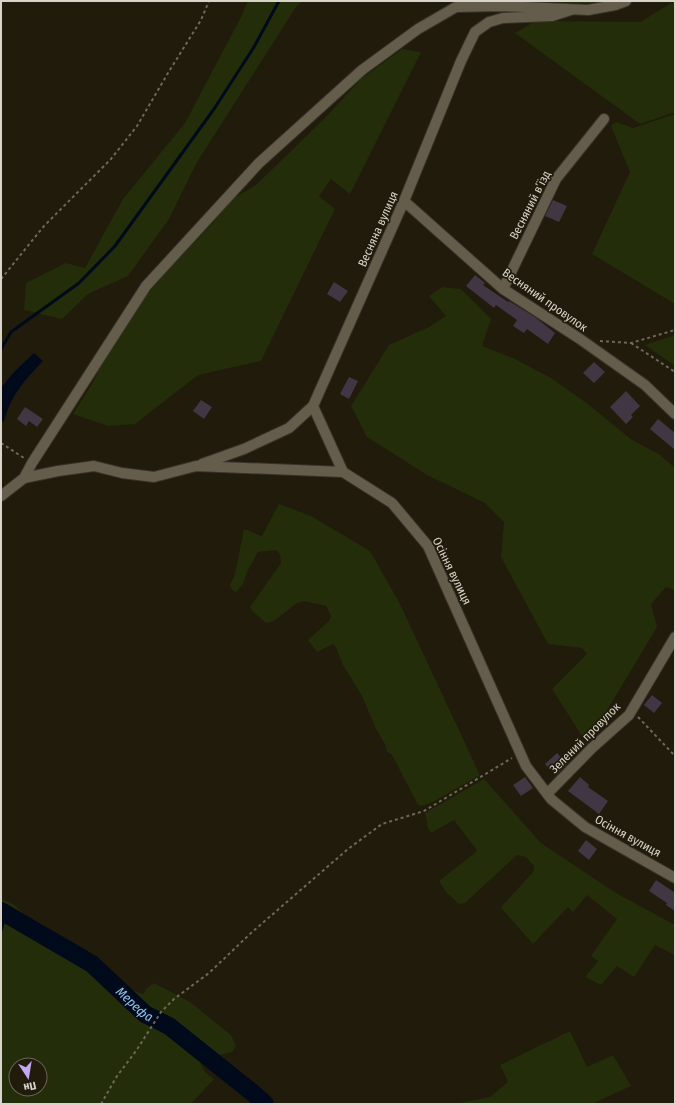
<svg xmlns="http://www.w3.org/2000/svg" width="676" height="1105" viewBox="0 0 676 1105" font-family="'Fira Sans Condensed',sans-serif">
  <rect width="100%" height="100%" fill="#211b0b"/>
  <path fill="#232d09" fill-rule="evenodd" d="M 248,1 L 302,1 L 296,7 L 197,162 L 169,219 L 128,276 L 88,294 L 62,319 L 24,310 L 26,283 L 66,263 L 85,268 L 123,199 L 185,123 L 240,19 Z
    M 543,1 L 605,1 L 585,5 Z
    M 675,1 L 675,112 L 640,124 L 515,33 L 535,21 L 640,22 Z
    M 402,49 L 421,52 L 350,194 L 331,179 L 319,196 L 335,209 L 261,361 L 198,375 L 135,424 L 108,426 L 73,414 L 92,384 L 107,354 L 136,308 L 165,273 L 213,223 L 229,201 L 256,185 L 324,119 L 361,79 Z
    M 675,114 L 675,304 L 592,254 L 630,172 L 611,126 L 616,122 L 633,128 Z
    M 442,287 L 461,289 L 491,319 L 482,346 L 515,359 L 551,378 L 588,404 L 632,440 L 659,454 L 675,468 L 675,590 L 666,587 L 651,604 L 657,627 L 587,744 L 552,689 L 587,654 L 582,648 L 548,644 L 501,557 L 504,522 L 485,503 L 427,475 L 367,437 L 351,406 L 389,345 L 429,327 L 446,316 L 429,296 Z
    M 675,335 L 675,366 L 645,345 Z
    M 279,504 L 311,516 L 370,551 L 400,604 L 480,775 L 433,802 L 421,806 L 418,805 L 392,755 L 387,752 L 385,744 L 376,729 L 362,696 L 343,665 L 336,648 L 333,644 L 317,652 L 308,640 L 329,621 L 331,616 L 326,606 L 304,601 L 297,603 L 274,621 L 266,623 L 253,612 L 250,607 L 281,563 L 280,554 L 276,550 L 258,552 L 247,572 L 243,584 L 236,592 L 232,590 L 230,585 L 235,574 L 244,529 L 262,536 Z
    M 484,779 L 541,843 L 616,893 L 675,925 L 675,955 L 655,945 L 634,977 L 617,966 L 601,985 L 585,977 L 598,961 L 591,956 L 617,919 L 587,895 L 573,912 L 568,907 L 533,944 L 502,909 L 502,906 L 534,871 L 534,866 L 526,857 L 517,855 L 465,903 L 459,904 L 446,892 L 439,881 L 476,852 L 476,849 L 454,820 L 431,833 L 428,828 L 425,813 Z
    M 1,899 L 13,904 L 26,916 L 42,924 L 67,947 L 78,950 L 122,988 L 144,994 L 146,989 L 154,983 L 190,1002 L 231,1035 L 236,1046 L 232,1052 L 221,1055 L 204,1053 L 199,1056 C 200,1067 205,1073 214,1079 L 191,1104 L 1,1104 ZM 16,1065 L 40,1065 L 40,1089 L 16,1089 Z
    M 570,1031 L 587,1067 L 613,1055 L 631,1086 L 592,1104 L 455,1104 L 490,1097 L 508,1082 L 500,1065 Z"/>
  <path fill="#000a1a" d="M 34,353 L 43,361 C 25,380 10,396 4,422 L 1,420 L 1,388 L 13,373 Z"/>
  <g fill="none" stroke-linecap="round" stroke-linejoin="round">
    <path stroke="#000a1a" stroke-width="3" d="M 1,349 L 11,332 L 79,283 L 115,246 L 214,109 L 254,47 L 279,1
      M 1,930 L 6,914"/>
    <path stroke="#000a1a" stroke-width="18" id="s1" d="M 1,911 L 92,964 L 145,1014 L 169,1026 L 253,1093 L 265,1104"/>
  </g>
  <path fill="#403644" d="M 553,200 L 567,206 L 559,222 L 545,216 Z
    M 475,275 L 485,283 L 483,285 L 508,302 L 509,301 L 535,317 L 555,333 L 548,344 L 527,329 L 524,333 L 513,326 L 517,320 L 496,305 L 494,308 L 466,286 Z
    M 334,282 L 348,291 L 340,302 L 327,294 Z
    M 594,362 L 605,372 L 594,383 L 583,373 Z
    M 349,377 L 358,381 L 349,399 L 340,394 Z
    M 626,391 L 640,406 L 631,415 L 633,417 L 626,424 L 610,407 Z
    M 201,400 L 212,407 L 204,419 L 193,411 Z
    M 25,407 L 43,419 L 37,427 L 29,421 L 26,426 L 17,419 Z
    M 658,419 L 675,433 L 675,450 L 650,429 Z
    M 652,695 L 662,703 L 654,713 L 644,705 Z
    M 557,753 L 567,764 L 556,775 L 545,764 Z
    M 525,777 L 533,788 L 521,796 L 513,785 Z
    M 580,777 L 589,785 L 588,787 L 608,801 L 599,814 L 568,791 Z
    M 586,840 L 597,849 L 589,860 L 578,851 Z
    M 656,880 L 674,892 L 675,891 L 675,911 L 666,905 L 667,903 L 649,891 Z"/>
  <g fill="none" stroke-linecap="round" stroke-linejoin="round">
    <defs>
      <path id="street" d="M 404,201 L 503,289 L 580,339 L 645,385 L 675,414
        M 503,289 L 556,179 L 604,119
        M 313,406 L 343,472
        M 202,464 L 244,449 L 289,428 L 313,406 L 404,201 L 461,61 L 475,32 L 489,22 L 503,18 L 552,16 L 571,10
        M 24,478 L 58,471 L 94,466 L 122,473 L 154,477 L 196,466 L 343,472 L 392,503 L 428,546 L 526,766 L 551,799 L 585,827 L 675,878
        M 547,794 L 592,748 L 629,715 L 675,637"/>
      <path id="secondary" d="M 1,496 L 24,478 L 32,463 L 146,286 L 259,163 L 362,70 L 418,29 L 456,7 L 501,6 L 588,10 L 615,5 L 626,1"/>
    </defs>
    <use href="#street" stroke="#38332c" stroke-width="12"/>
    <use href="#secondary" stroke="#38332c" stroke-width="12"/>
    <path stroke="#6d685b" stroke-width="2" stroke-dasharray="3 3" stroke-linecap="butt" d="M 1,279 L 44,226 L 111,159 L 137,126 L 168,73 L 201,20 L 209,1
      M 600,341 L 631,343 L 675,330
      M 631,343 L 675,372
      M 1,443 L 24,458
      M 638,717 L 675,756
      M 101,1104 L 117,1076 L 136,1051 L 161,1012 L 174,999 L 209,973 L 251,933 L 348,849 L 382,824 L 424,811 L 512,758"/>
    <use href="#street" stroke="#655d4c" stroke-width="10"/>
    <use href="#secondary" stroke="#655d4c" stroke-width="10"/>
  </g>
  <g text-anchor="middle" stroke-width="3.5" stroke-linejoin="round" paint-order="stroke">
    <g font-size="12" fill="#d8d4ca" stroke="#211b0b">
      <text transform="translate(530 205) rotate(-63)" y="4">Весняний в’їзд</text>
      <text transform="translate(378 229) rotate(-66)" y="4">Весняна вулиця</text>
      <text transform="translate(545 300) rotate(35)" y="4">Весняний провулок</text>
      <text transform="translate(452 571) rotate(64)" y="4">Осіння вулиця</text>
      <text transform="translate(585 738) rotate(-45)" y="4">Зелений провулок</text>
      <text transform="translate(628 836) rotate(29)" y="4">Осіння вулиця</text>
    </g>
    <g font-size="13" font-style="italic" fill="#92c6f3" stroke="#211b0b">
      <text dy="5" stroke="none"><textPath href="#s1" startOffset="164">Мерефа</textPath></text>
    </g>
  </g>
  <rect width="676" height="1105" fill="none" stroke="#d8d4ca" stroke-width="4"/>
  <g transform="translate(28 1077) rotate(168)"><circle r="19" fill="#211b0b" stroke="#6a6557"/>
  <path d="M0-3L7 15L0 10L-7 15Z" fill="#c2a8f2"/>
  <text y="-6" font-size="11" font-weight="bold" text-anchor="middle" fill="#d8d4ca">Пн</text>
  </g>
</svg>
